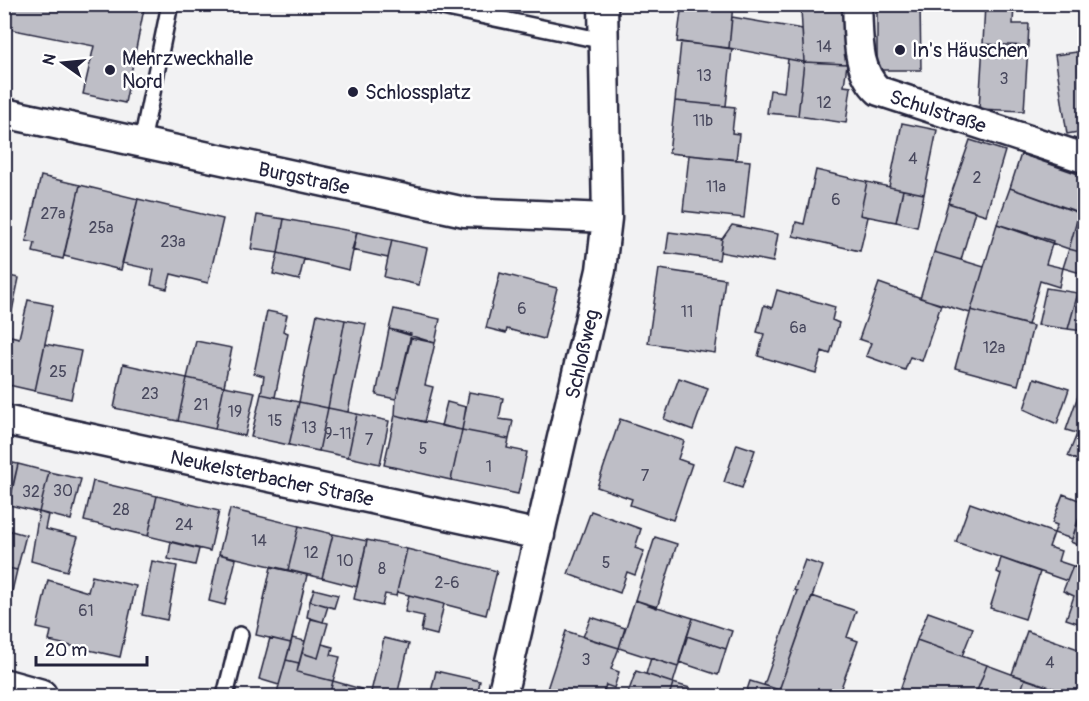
<svg xmlns="http://www.w3.org/2000/svg" width="1089" height="701" viewBox="0 0 1089 701" font-family="Pangolin,sans-serif">
  <rect width="100%" height="100%" fill="#f2f2f3"/>
  <filter id="ink" filterUnits="userSpaceOnUse"><feTurbulence type="fractalNoise" baseFrequency=".0167" numOctaves="2"/><feDisplacementMap in="SourceGraphic" scale="12" xChannelSelector="R" yChannelSelector="G"/><feConvolveMatrix kernelMatrix="1 2 1 2 8 2 1 2 1" color-interpolation-filters="sRGB"/></filter>
  <g filter="url(#ink)">
    <path fill="#bebec6" stroke="#22223b" stroke-width="1.5" d="M 4,4 L 145,4 L 125,103 L 83,94 L 94,46 L 4,28 Z
      M 682,4 L 733,4 L 729,48 L 677,42 Z
      M 920,4 L 921,70 L 877,70 L 877,6 Z
      M 960,4 L 985,4 L 984,9 L 960,7 Z
      M 985,4 L 1014,4 L 1013,24 L 1029,24 L 1028,46 L 983,44 Z
      M 843,6 L 847,64 L 804,62 L 801,9 Z
      M 732,17 L 802,29 L 804,62 L 729,48 Z
      M 681,42 L 732,49 L 726,106 L 675,101 Z
      M 983,44 L 1028,46 L 1024,111 L 979,109 Z
      M 1084,51 L 1084,131 L 1067,134 L 1055,55 Z
      M 788,59 L 804,62 L 798,116 L 767,113 L 770,90 L 784,92 Z
      M 804,62 L 847,64 L 844,86 L 851,87 L 846,123 L 798,116 Z
      M 675,101 L 735,107 L 732,133 L 739,134 L 736,160 L 669,153 Z
      M 902,123 L 937,130 L 924,194 L 889,187 Z
      M 970,140 L 1005,151 L 986,215 L 948,203 Z
      M 1021,154 L 1084,176 L 1084,214 L 1010,188 Z
      M 689,155 L 750,161 L 744,218 L 683,211 Z
      M 816,170 L 867,182 L 860,215 L 868,217 L 860,251 L 793,236 L 796,222 L 804,224 Z
      M 4,176 L 10,177 L 4,200 Z
      M 41,176 L 80,185 L 63,259 L 33,252 L 35,243 L 26,241 Z
      M 867,182 L 903,190 L 896,222 L 860,215 Z
      M 80,185 L 138,199 L 121,270 L 64,256 Z
      M 1010,188 L 1079,213 L 1069,249 L 997,224 Z
      M 903,190 L 924,194 L 917,227 L 896,222 Z
      M 138,199 L 223,219 L 208,283 L 171,274 L 167,289 L 151,285 L 154,270 L 122,263 Z
      M 948,203 L 975,211 L 961,260 L 934,252 Z
      M 1079,213 L 1084,214 L 1084,253 L 1069,249 Z
      M 257,215 L 284,219 L 278,253 L 251,249 Z
      M 284,219 L 357,232 L 349,270 L 278,253 Z
      M 997,224 L 1053,241 L 1046,264 L 1063,268 L 1059,287 L 1040,281 L 1028,325 L 971,310 Z
      M 732,225 L 778,234 L 773,262 L 720,252 L 722,239 Z
      M 357,232 L 392,240 L 388,258 L 352,250 Z
      M 669,232 L 722,239 L 719,260 L 666,253 Z
      M 392,240 L 427,248 L 419,285 L 384,277 Z
      M 1069,249 L 1084,253 L 1084,274 L 1063,268 Z
      M 934,252 L 984,267 L 970,313 L 920,298 Z
      M 278,253 L 304,259 L 299,280 L 273,274 Z
      M 659,269 L 725,279 L 715,353 L 648,343 Z
      M 500,273 L 557,288 L 544,339 L 507,329 L 506,333 L 486,328 Z
      M 4,275 L 19,278 L 11,316 L 4,315 Z
      M 879,283 L 941,305 L 922,361 L 910,357 L 905,370 L 866,356 L 871,343 L 859,339 Z
      M 1046,288 L 1078,293 L 1068,329 L 1038,325 Z
      M 777,290 L 835,307 L 832,320 L 839,323 L 830,354 L 822,351 L 816,373 L 758,356 L 764,334 L 757,332 L 764,305 L 772,308 Z
      M 1078,293 L 1084,295 L 1084,331 L 1068,329 Z
      M 28,300 L 53,305 L 35,391 L 4,384 L 7,335 L 19,338 Z
      M 394,309 L 440,319 L 435,343 L 389,329 Z
      M 971,310 L 1033,326 L 1018,385 L 955,368 Z
      M 267,311 L 287,315 L 283,331 L 288,333 L 275,397 L 261,394 L 264,376 L 254,373 Z
      M 317,314 L 345,320 L 328,408 L 299,402 Z
      M 345,320 L 366,324 L 348,412 L 328,408 Z
      M 389,329 L 411,334 L 396,399 L 376,395 Z
      M 411,338 L 435,343 L 425,385 L 433,387 L 424,422 L 395,415 L 396,399 Z
      M 196,341 L 232,348 L 224,386 L 187,378 Z
      M 45,344 L 81,351 L 71,399 L 35,391 Z
      M 123,364 L 187,378 L 178,421 L 114,408 Z
      M 187,378 L 224,386 L 215,429 L 178,421 Z
      M 679,378 L 708,388 L 693,430 L 664,419 Z
      M 1034,378 L 1069,389 L 1057,424 L 1024,409 Z
      M 224,386 L 255,392 L 245,436 L 215,429 Z
      M 469,392 L 503,398 L 499,419 L 513,421 L 509,439 L 462,430 Z
      M 1079,393 L 1084,395 L 1083,435 L 1066,430 Z
      M 261,394 L 299,402 L 289,445 L 251,437 Z
      M 299,402 L 328,408 L 319,451 L 289,445 Z
      M 447,402 L 466,407 L 462,430 L 441,426 Z
      M 328,408 L 357,414 L 348,457 L 319,451 Z
      M 357,414 L 389,421 L 380,464 L 348,457 Z
      M 395,415 L 462,430 L 451,480 L 384,465 Z
      M 620,419 L 684,441 L 678,459 L 692,464 L 673,520 L 630,505 L 632,499 L 597,487 Z
      M 462,430 L 509,439 L 507,448 L 527,452 L 518,494 L 451,480 Z
      M 1077,434 L 1084,436 L 1084,463 L 1068,456 Z
      M 737,444 L 755,450 L 742,488 L 724,482 Z
      M 4,461 L 18,464 L 6,514 L 4,514 Z
      M 18,464 L 49,472 L 39,512 L 9,505 Z
      M 49,472 L 81,479 L 71,520 L 39,512 Z
      M 93,481 L 157,496 L 148,536 L 84,521 Z
      M 1063,494 L 1084,502 L 1072,539 L 1054,533 L 1057,525 L 1052,523 Z
      M 157,496 L 219,511 L 210,551 L 148,536 Z
      M 970,503 L 1054,533 L 1049,547 L 1061,551 L 1058,561 L 1073,566 L 1067,581 L 956,542 Z
      M 230,509 L 299,526 L 288,570 L 219,554 Z
      M 1083,509 L 1084,509 L 1084,548 L 1071,542 Z
      M 591,511 L 641,529 L 635,548 L 644,551 L 635,575 L 627,572 L 620,593 L 568,574 Z
      M 39,512 L 48,515 L 45,529 L 78,537 L 67,571 L 31,561 Z
      M 299,526 L 333,534 L 322,578 L 288,570 Z
      M 4,529 L 26,535 L 17,570 L 4,567 Z
      M 333,534 L 367,541 L 357,587 L 322,578 Z
      M 655,537 L 677,544 L 657,608 L 635,600 Z
      M 367,540 L 407,549 L 396,596 L 385,594 L 382,606 L 354,599 Z
      M 171,542 L 199,549 L 195,565 L 168,559 Z
      M 407,549 L 497,571 L 486,615 L 397,592 Z
      M 219,554 L 236,559 L 225,605 L 209,601 Z
      M 1001,558 L 1040,572 L 1025,619 L 990,608 L 1001,574 L 997,572 Z
      M 805,560 L 823,566 L 779,690 L 764,685 L 797,591 L 794,590 Z
      M 152,561 L 177,566 L 167,620 L 142,615 Z
      M 1084,565 L 1084,625 L 1066,619 L 1074,596 L 1063,591 L 1073,566 L 1083,570 Z
      M 4,567 L 17,570 L 11,596 L 4,595 Z
      M 271,567 L 307,575 L 291,643 L 256,635 Z
      M 92,576 L 136,586 L 120,657 L 49,641 L 51,631 L 37,628 L 48,580 L 88,592 Z
      M 314,589 L 338,595 L 334,608 L 310,601 Z
      M 409,595 L 444,604 L 437,635 L 421,631 L 424,616 L 405,612 Z
      M 812,596 L 856,611 L 847,637 L 858,641 L 838,696 L 777,696 Z
      M 635,600 L 693,618 L 678,667 L 619,648 Z
      M 310,601 L 328,606 L 323,622 L 307,617 Z
      M 928,612 L 973,628 L 962,656 L 917,640 Z
      M 591,617 L 625,628 L 619,648 L 583,637 Z
      M 693,618 L 732,631 L 726,649 L 687,636 Z
      M 311,619 L 328,623 L 318,658 L 302,653 Z
      M 566,631 L 619,648 L 611,669 L 619,672 L 614,688 L 606,685 L 602,696 L 569,696 L 547,689 Z
      M 1027,631 L 1084,651 L 1084,696 L 1076,696 L 1012,674 Z
      M 687,636 L 726,649 L 718,675 L 679,662 Z
      M 270,638 L 291,643 L 279,685 L 259,679 Z
      M 292,638 L 305,641 L 299,663 L 286,660 Z
      M 384,638 L 409,644 L 397,696 L 370,696 Z
      M 917,640 L 987,665 L 975,696 L 898,696 Z
      M 322,644 L 333,647 L 331,655 L 340,657 L 333,681 L 297,672 L 302,653 L 318,658 Z
      M 651,658 L 678,667 L 673,683 L 646,674 Z
      M 286,660 L 299,663 L 297,672 L 333,681 L 329,696 L 276,696 Z
      M 987,665 L 1025,679 L 1019,696 L 975,696 Z
      M 436,671 L 480,681 L 477,696 L 430,696 Z
      M 636,671 L 673,683 L 669,696 L 627,696 Z
      M 1025,679 L 1076,696 L 1019,696 Z
      M 333,681 L 361,689 L 359,696 L 329,696 Z
      M 750,681 L 779,690 L 777,696 L 745,696 Z
      M 673,683 L 690,688 L 688,696 L 669,696 Z"/>
    <g fill="none" stroke-linecap="round" stroke-linejoin="round">
      <defs>
        <path id="lane" d="M 428,4 L 604,41
          M 142,142 L 170,4
          M 225,696 L 240,635"/>
        <path id="street" d="M 857,4 C 859,34 855,70 879,91 L 1084,158
          M 4,113 L 465,212 L 607,218
          M 4,420 L 540,535
          M 502,696 L 601,270 L 607,218 L 603,4"/>
        <path id="secondary" d="M 4,686 L 40,696"/>
      </defs>
      <use href="#lane" stroke="#22223b" stroke-width="20"/>
      <use href="#street" stroke="#22223b" stroke-width="33"/>
      <use href="#secondary" stroke="#22223b" stroke-width="38"/>
      <use href="#lane" stroke="#fff" stroke-width="15"/>
      <use href="#street" stroke="#fff" stroke-width="28"/>
      <use href="#secondary" stroke="#fff" stroke-width="33"/>
    </g>
  </g>
  <g fill="#22223b" stroke="#fff" stroke-width="2">
    <circle cx="900" cy="50" r="6"/>
    <circle cx="110" cy="70" r="6"/>
    <circle cx="353" cy="92" r="6"/>
  </g>
  <g text-anchor="middle" stroke-width="5" stroke-linejoin="round" paint-order="stroke">
    <g font-size="16" fill="#49495e">
      <text x="824" y="52">14</text>
      <text x="704" y="81">13</text>
      <text x="1004" y="84">3</text>
      <text x="824" y="108">12</text>
      <text x="703" y="126">11b</text>
      <text x="913" y="164">4</text>
      <text x="977" y="183">2</text>
      <text x="716" y="192">11a</text>
      <text x="836" y="205">6</text>
      <text x="53" y="219">27a</text>
      <text x="101" y="233">25a</text>
      <text x="173" y="247">23a</text>
      <text x="522" y="314">6</text>
      <text x="687" y="317">11</text>
      <text x="798" y="333">6a</text>
      <text x="994" y="353">12a</text>
      <text x="58" y="377">25</text>
      <text x="150" y="399">23</text>
      <text x="201" y="410">21</text>
      <text x="235" y="417">19</text>
      <text x="275" y="426">15</text>
      <text x="309" y="433">13</text>
      <text x="338" y="439">9-11</text>
      <text x="369" y="445">7</text>
      <text x="423" y="454">5</text>
      <text x="489" y="472">1</text>
      <text x="645" y="481">7</text>
      <text x="63" y="496">30</text>
      <text x="31" y="497">32</text>
      <text x="121" y="515">28</text>
      <text x="184" y="530">24</text>
      <text x="259" y="546">14</text>
      <text x="311" y="558">12</text>
      <text x="345" y="566">10</text>
      <text x="606" y="568">5</text>
      <text x="382" y="574">8</text>
      <text x="447" y="588">2-6</text>
      <text x="86" y="616">61</text>
      <text x="586" y="665">3</text>
      <text x="1050" y="668">4</text>
    </g>
    <g font-size="20" fill="#22223b" stroke="#fff" text-anchor="start">
      <text x="912" y="57">In's Häuschen</text>
      <text x="122" y="65">Mehrzweckhalle<tspan x="122" dy="23">Nord</tspan></text>
      <text x="365" y="99">Schlossplatz</text>
    </g>
    <g font-size="20" fill="#22223b" stroke="#fff">
      <text transform="translate(938 111) rotate(18)" y="7">Schulstraße</text>
      <text transform="translate(304 178) rotate(12)" y="7">Burgstraße</text>
      <text transform="translate(582 354) rotate(-77)" y="7">Schloßweg</text>
      <text transform="translate(272 478) rotate(12)" y="7">Neukelsterbacher Straße</text>
    </g>
  </g>
  <rect width="1089" height="701" fill="none" stroke="#fff" stroke-width="24"/>
  <rect x="12" y="12" width="1065" height="677" fill="none" stroke="#22223b" stroke-width="2" filter="url(#ink)"/>
  <g transform="translate(63 63) rotate(285)" stroke="#ffffff" stroke-width="4.5" paint-order="stroke">
  <path d="M0-4.5L10 22L0 15L-10 22Z" fill="#22223b"/>
  <text y="-9" font-size="16" font-weight="bold" text-anchor="middle" fill="#22223b">N</text>
  </g>
  <path d="M36 656v9h111v-9" fill="none" stroke="#22223b" stroke-width="3"/>
  <text x="45" y="656" font-size="18" fill="#22223b" stroke="#ffffff" stroke-width="4.5" paint-order="stroke">20 m</text>
</svg>
